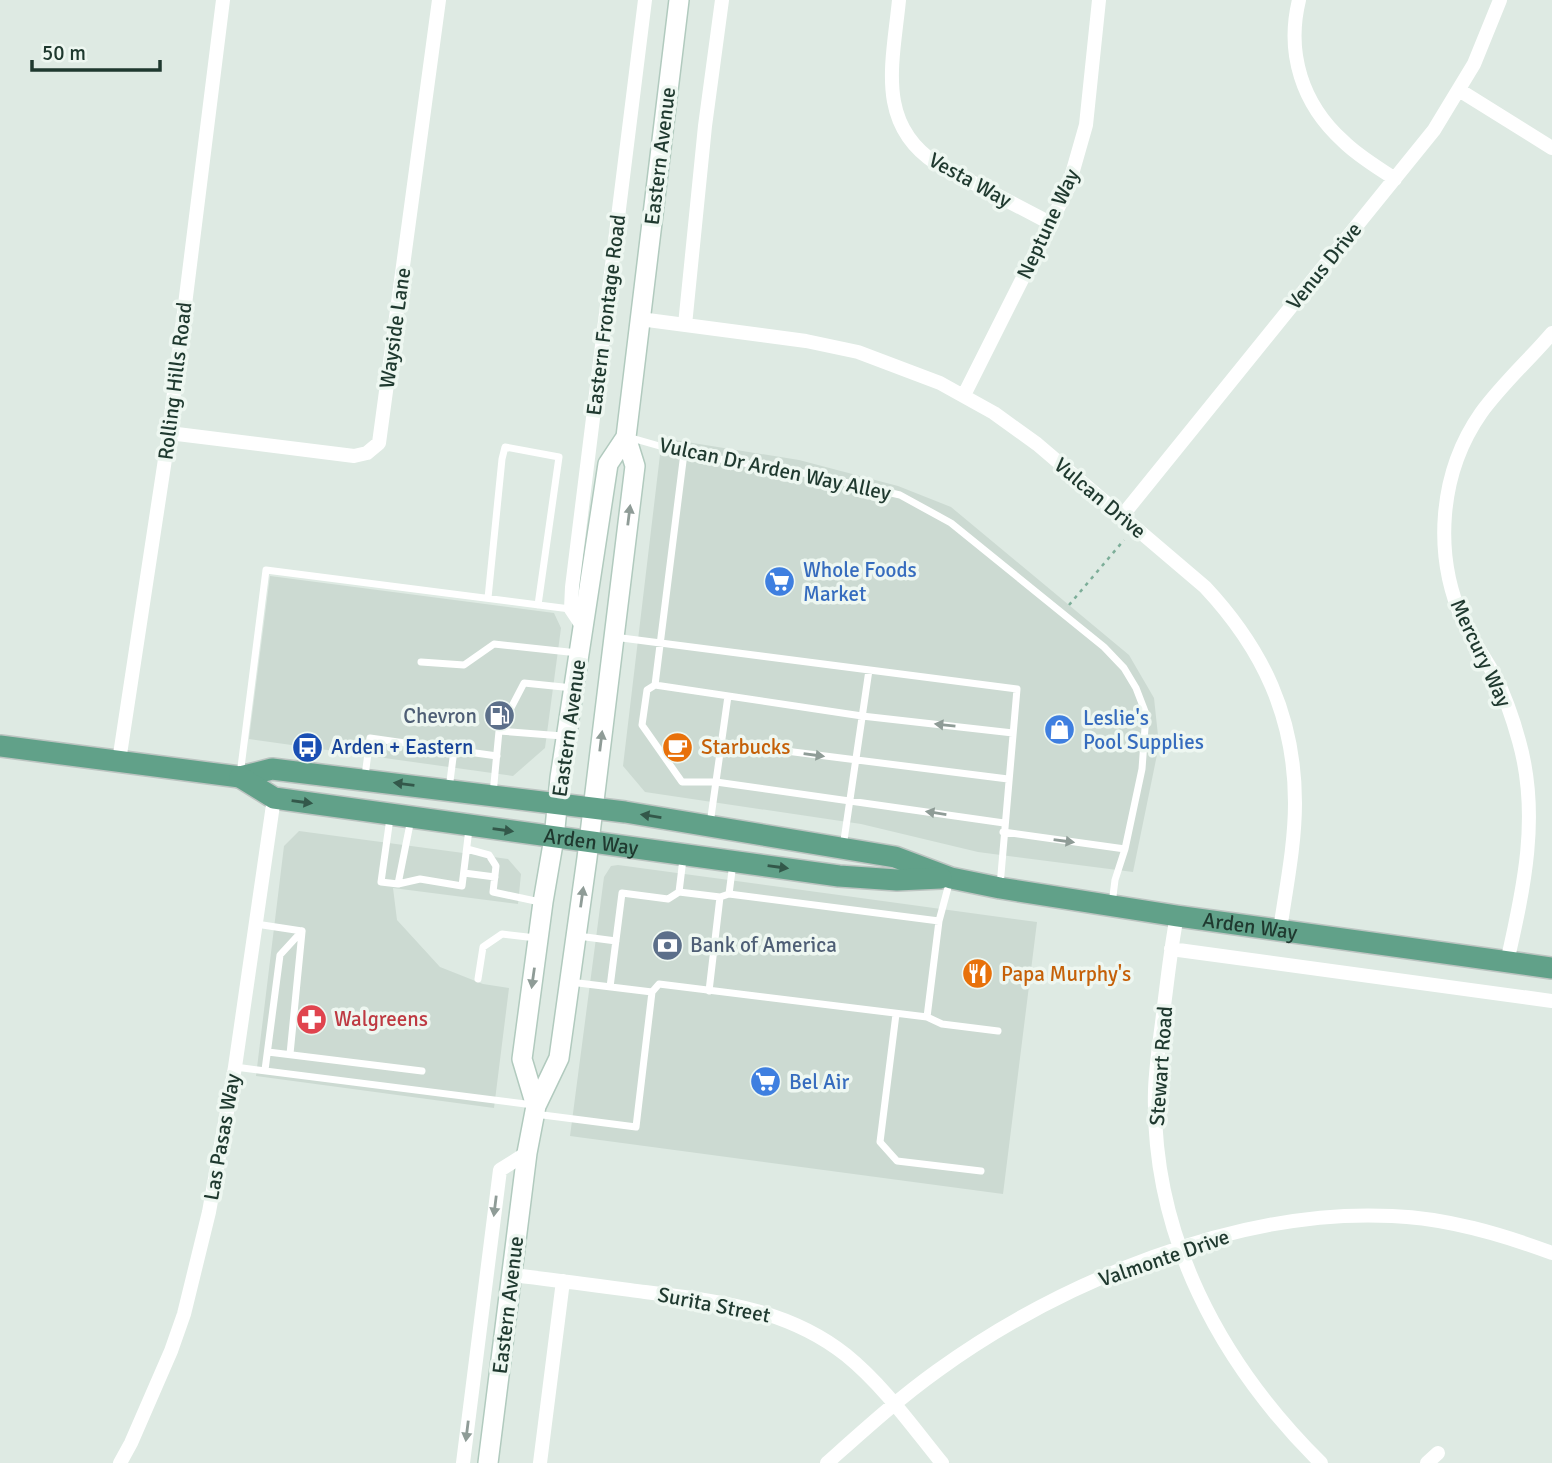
<svg xmlns="http://www.w3.org/2000/svg" width="1552" height="1463" viewBox="0 0 1552 1463" font-family="Signika,sans-serif">
  <rect width="100%" height="100%" fill="#deeae3"/>
  <path fill="#ccdad2" d="M 662,438 L 799,460 L 898,486 L 951,507 L 1129,655 L 1154,698 L 1159,745 L 1133,872 L 978,852 L 861,824 L 645,792 L 623,766 Z
    M 270,576 L 554,613 L 561,628 L 545,748 L 513,776 L 249,739 Z
    M 299,831 L 508,859 L 521,874 L 518,904 L 393,888 L 397,920 L 440,967 L 483,984 L 509,988 L 494,1108 L 256,1076 L 284,846 Z
    M 618,865 L 1037,922 L 1003,1194 L 570,1136 L 604,877 L 611,866 Z"/>
  <g fill="none" stroke-linecap="round" stroke-linejoin="round">
    <defs>
      <path id="secondary" d="M 536,1106 L 522,1059 L 543,902 L 554,838 L 560,778 L 608,464 L 626,437
        M 488,1463 L 527,1153 L 536,1106 L 559,1058 L 587,858 L 635,466 L 626,437 L 679,0"/>
      <g id="primary">
        <path id="s1" d="M 0,746 L 240,777 L 272,769 L 625,812 L 895,857 L 951,878 L 1000,888 L 1177,916 L 1552,968"/>
        <path id="s2" d="M 240,777 L 274,798 L 839,876 L 897,880 L 941,878"/>
      </g>
    </defs>
    <use href="#secondary" stroke="#b1cabe" stroke-width="22"/>
    <use href="#primary" stroke="#bcc4c1" stroke-width="24"/>
    <path stroke="#7dae99" stroke-width="2.5" stroke-dasharray="3.5 5" stroke-linecap="butt" d="M 1069,605 L 1124,540"/>
    <path stroke="#fff" stroke-width="7" d="M 628,437 L 684,453 L 809,474 L 900,495 L 951,523 L 1104,647 L 1124,668 L 1136,688 L 1146,714 L 1142,769 L 1125,849 L 1115,880 L 1112,904
      M 684,453 L 655,685 L 862,716 L 1013,733
      M 488,598 L 502,459 L 505,447 L 559,457 L 538,605
      M 614,637 L 1017,689 L 1000,886
      M 421,662 L 464,665 L 494,644 L 578,653
      M 655,685 L 647,690 L 642,725 L 682,782 L 716,782 L 1004,823
      M 499,731 L 563,736
      M 722,743 L 1008,779
      M 454,750 L 497,756
      M 240,775 L 266,570 L 570,609
      M 365,776 L 370,738 L 454,750 L 449,789
      M 493,794 L 499,731 L 524,683 L 573,688
      M 390,818 L 381,882 L 398,884 L 420,879 L 462,886 L 469,829
      M 710,824 L 728,696
      M 1003,832 L 1125,849
      M 843,847 L 869,670
      M 467,849 L 489,855 L 496,866 L 493,892 L 540,902
      M 683,859 L 679,892 L 720,897
      M 464,873 L 495,877
      M 398,884 L 411,819
      M 729,894 L 733,863
      M 256,924 L 302,931
      M 578,936 L 616,941
      M 478,979 L 483,947 L 502,934 L 536,938
      M 570,982 L 652,992 L 659,984 L 927,1017 L 942,1024 L 998,1031
      M 610,987 L 622,893 L 668,899 L 679,892
      M 709,991 L 720,897 L 729,894 L 939,921
      M 896,1014 L 880,1142 L 897,1161 L 981,1171
      M 927,1017 L 939,921 L 950,880
      M 268,1052 L 422,1071
      M 290,1054 L 302,932
      M 235,1067 L 533,1105
      M 265,1070 L 280,955 L 302,931
      M 535,1114 L 636,1127 L 652,992"/>
    <path stroke="#fff" stroke-width="14" d="M 899,0 C 893,62 875,124 937,164 L 1052,224
      M 1299,0 C 1286,53 1302,104 1343,141 C 1358,156 1377,167 1395,179
      M 1459,90 L 1552,148
      M 640,319 L 806,341 L 858,352 L 940,383 L 994,413 L 1037,444 L 1205,587 C 1263,649 1295,717 1295,803 C 1295,845 1286,888 1280,930
      M 685,325 L 705,126 L 722,0
      M 964,395 L 1068,188 L 1086,125 L 1099,0
      M 169,433 L 354,456 L 367,453 L 379,443 L 439,0
      M 1122,516 L 1434,130 L 1474,64 L 1500,0
      M 583,627 L 571,609 L 572,587 L 645,0
      M 119,761 L 169,433 L 223,0
      M 1177,916 C 1171,946 1168,976 1164,1006 C 1161,1034 1156,1062 1155,1090 C 1151,1235 1220,1363 1321,1463
      M 1171,949 L 1552,1001
      M 1507,962 C 1524,888 1540,815 1519,741 C 1513,719 1505,696 1495,676 C 1485,658 1472,640 1463,621 C 1433,554 1439,473 1481,413 C 1502,384 1529,360 1552,333
      M 512,1275 C 556,1280 600,1286 645,1292 C 716,1301 787,1308 846,1355 C 883,1385 912,1426 942,1463
      M 120,1463 L 131,1443 L 171,1351 L 184,1314 L 209,1212 L 235,1067 L 274,798
      M 463,1463 L 500,1170 L 527,1153
      M 540,1463 L 563,1281
      M 827,1463 C 863,1431 898,1399 937,1371 C 1060,1282 1238,1208 1392,1216 C 1447,1218 1501,1234 1552,1253
      M 1427,1463 L 1438,1453"/>
    <use href="#secondary" stroke="#fff" stroke-width="19"/>
    <use href="#primary" stroke="#61a189" stroke-width="21"/>
  </g>
  <defs><path id="oneway-solid" d="M-6-.8H1V-3.2L6.5 0L1 3.2V.8H-6Z" transform="scale(1.75)"/></defs>
  <g fill="#8f9c97">
    <use href="#oneway-solid" transform="translate(629 515) rotate(-83)"/>
    <use href="#oneway-solid" transform="translate(945 725) rotate(-174)"/>
    <use href="#oneway-solid" transform="translate(601 741) rotate(-83)"/>
    <use href="#oneway-solid" transform="translate(814 755) rotate(8)"/>
    <use href="#oneway-solid" transform="translate(936 813) rotate(-171)"/>
    <use href="#oneway-solid" transform="translate(1064 841) rotate(8)"/>
    <use href="#oneway-solid" transform="translate(582 897) rotate(-82)"/>
    <use href="#oneway-solid" transform="translate(533 978) rotate(98)"/>
    <use href="#oneway-solid" transform="translate(495 1206) rotate(97)"/>
    <use href="#oneway-solid" transform="translate(467 1431) rotate(97)"/>
  </g>
  <g fill="#33584a">
    <use href="#oneway-solid" transform="translate(404 784) rotate(-173)"/>
    <use href="#oneway-solid" transform="translate(302 802) rotate(8)"/>
    <use href="#oneway-solid" transform="translate(651 816) rotate(-171)"/>
    <use href="#oneway-solid" transform="translate(503 830) rotate(8)"/>
    <use href="#oneway-solid" transform="translate(778 867) rotate(8)"/>
  </g>
  <defs>
    <symbol id="supermarket-disc" viewBox="-11 -11 22 22"><circle r="9.5" fill="#3f7fe0" stroke="#eef7f1"/><path d="M-6-5.5h2.5l.6 2H6L4.5 2H-2.5L-4.4-4H-6ZM-1.5 3.2a1.3 1.3 0 1 0 .1 0ZM3 3.2a1.3 1.3 0 1 0 .1 0Z" fill="#fff"/></symbol>
    <symbol id="fuel-disc" viewBox="-11 -11 22 22"><circle r="9.5" fill="#5c6f8a" stroke="#eef7f1"/><path d="M-5.5-6h7V0h2V4h1.3V-2.5L3-4.5l.8-.8L6-3V5H2.5V1h-1V6h-7ZM-4.2-4.7v3.2H.2V-4.7Z" fill="#fff"/></symbol>
    <symbol id="shop-disc" viewBox="-11 -11 22 22"><circle r="9.5" fill="#3f7fe0" stroke="#eef7f1"/><path d="M-5-2.5h2.3a2.7 3.5 0 0 1 5.4 0H5L5.5 6h-11ZM-1.5-2.5h3a1.5 2.3 0 0 0-3 0Z" fill="#fff"/></symbol>
    <symbol id="bus-disc" viewBox="-11 -11 22 22"><circle r="9.5" fill="#1a4fb4" stroke="#eef7f1"/><path d="M-5-6H5V4H4V6H2V4H-2V6H-4V4H-5ZM-3.5-4V0h7V-4ZM-3.5 1.2v1.5H-2V1.2ZM2 1.2v1.5H3.5V1.2Z" fill="#fff"/></symbol>
    <symbol id="cafe-disc" viewBox="-11 -11 22 22"><circle r="9.5" fill="#e8710a" stroke="#eef7f1"/><path d="M-5.5-4.5H6V0H3Q3 3.5 0 3.5H-2.5Q-5.5 3.5-5.5 0ZM3-3.2v2h1.7v-2ZM-6 4.5H4V6H-6Z" fill="#fff"/></symbol>
    <symbol id="bank-disc" viewBox="-11 -11 22 22"><circle r="9.5" fill="#5c6f8a" stroke="#eef7f1"/><path d="M-6-4H6V4H-6ZM0-2.3a2.3 2.3 0 1 0 0 4.6a2.3 2.3 0 1 0 0-4.6Z" fill="#fff"/></symbol>
    <symbol id="restaurant-disc" viewBox="-11 -11 22 22"><circle r="9.5" fill="#e8710a" stroke="#eef7f1"/><path d="M-5-6h1v4h1v-4h1v4h1v-4h1v5L-1.5 .5V6h-2V.5L-5-1ZM5-6V6H3V1.5H1.5Q1.5-4 5-6Z" fill="#fff"/></symbol>
    <symbol id="pharmacy-disc" viewBox="-11 -11 22 22"><circle r="9.5" fill="#e0444e" stroke="#eef7f1"/><path d="M-2-6h4v4h4v4h-4v4h-4v-4h-4v-4h4Z" fill="#fff"/></symbol>
  </defs>
  <g fill-rule="evenodd">
    <use href="#supermarket-disc" x="762" y="564" width="35" height="35"/>
    <use href="#fuel-disc" x="482" y="698" width="35" height="35"/>
    <use href="#shop-disc" x="1042" y="712" width="35" height="35"/>
    <use href="#bus-disc" x="290" y="730" width="35" height="35"/>
    <use href="#cafe-disc" x="660" y="730" width="35" height="35"/>
    <use href="#bank-disc" x="650" y="928" width="35" height="35"/>
    <use href="#restaurant-disc" x="960" y="956" width="35" height="35"/>
    <use href="#pharmacy-disc" x="294" y="1002" width="35" height="35"/>
    <use href="#supermarket-disc" x="748" y="1064" width="35" height="35"/>
  </g>
  <g text-anchor="middle" stroke-width="7" stroke-linejoin="round" paint-order="stroke">
    <g font-size="21" fill="#1f392f" stroke="#eef7f1">
      <text transform="translate(660 156) rotate(-83)" y="7">Eastern Avenue</text>
      <text transform="translate(970 180) rotate(29)" y="7">Vesta Way</text>
      <text transform="translate(1048 224) rotate(-65)" y="7">Neptune Way</text>
      <text transform="translate(1324 266) rotate(-51)" y="7">Venus Drive</text>
      <text transform="translate(606 315) rotate(-83)" y="7">Eastern Frontage Road</text>
      <text transform="translate(395 328) rotate(-82)" y="7">Wayside Lane</text>
      <text transform="translate(175 381) rotate(-83)" y="7">Rolling Hills Road</text>
      <text transform="translate(775 469) rotate(12)" y="7">Vulcan Dr Arden Way Alley</text>
      <text transform="translate(1100 498) rotate(40)" y="7">Vulcan Drive</text>
      <text transform="translate(1481 653) rotate(65)" y="7">Mercury Way</text>
      <text transform="translate(569 728) rotate(-82)" y="7">Eastern Avenue</text>
      <text dy="7" stroke="none"><textPath href="#s2" startOffset="360">Arden Way</textPath></text>
      <text dy="7" stroke="none"><textPath href="#s1" startOffset="1267">Arden Way</textPath></text>
      <text transform="translate(1161 1066) rotate(-86)" y="7">Stewart Road</text>
      <text transform="translate(222 1137) rotate(-80)" y="7">Las Pasas Way</text>
      <text transform="translate(1164 1258) rotate(-19)" y="7">Valmonte Drive</text>
      <text transform="translate(508 1305) rotate(-83)" y="7">Eastern Avenue</text>
      <text transform="translate(714 1305) rotate(11)" y="7">Surita Street</text>
    </g>
    <g font-size="21" fill="#366cbe" stroke="#eef7f1" text-anchor="start">
      <text x="803" y="577">Whole Foods<tspan x="803" dy="24">Market</tspan></text>
      <text x="1083" y="725">Leslie's<tspan x="1083" dy="24">Pool Supplies</tspan></text>
      <text x="789" y="1089">Bel Air</text>
    </g>
    <g font-size="21" fill="#4e5e75" stroke="#eef7f1" text-anchor="end">
      <text x="477" y="723">Chevron</text>
      <text x="690" y="952" text-anchor="start">Bank of America</text>
    </g>
    <g font-size="21" fill="#164399" stroke="#eef7f1" text-anchor="start">
      <text x="331" y="754">Arden + Eastern</text>
    </g>
    <g font-size="21" fill="#c56008" stroke="#eef7f1" text-anchor="start">
      <text x="701" y="754">Starbucks</text>
      <text x="1001" y="981">Papa Murphy's</text>
    </g>
    <g font-size="21" fill="#be3a42" stroke="#eef7f1" text-anchor="start">
      <text x="334" y="1026">Walgreens</text>
    </g>
  </g>
  <path d="M32 60v10h128v-10" fill="none" stroke="#1f392f" stroke-width="3.5"/>
  <text x="42" y="60" font-size="21" fill="#1f392f" stroke="#eef7f1" stroke-width="5" paint-order="stroke">50 m</text>
</svg>
